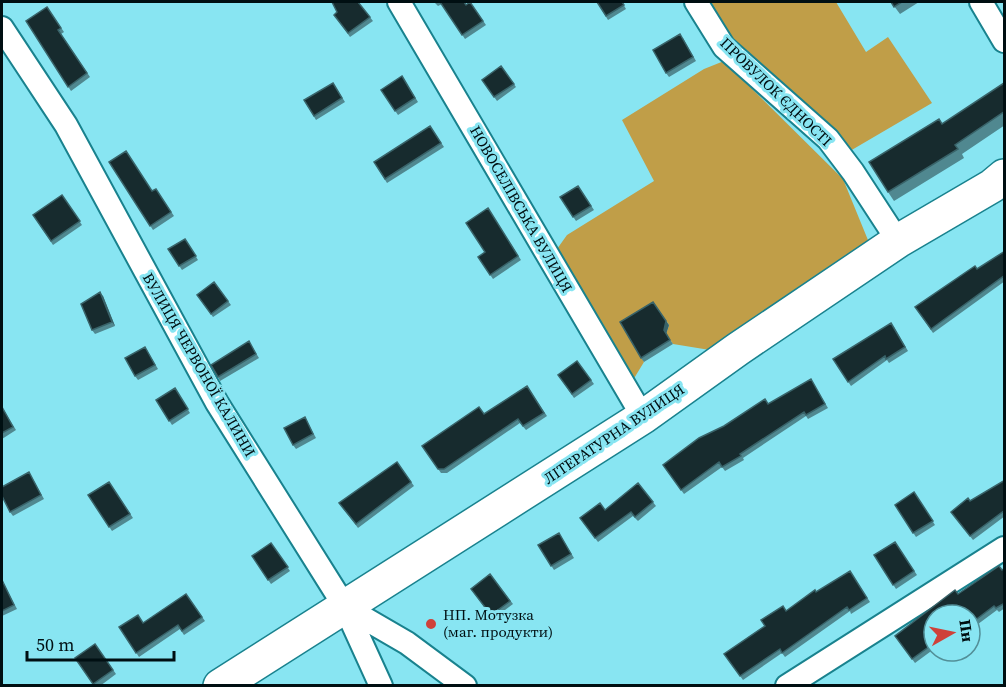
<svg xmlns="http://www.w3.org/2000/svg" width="1006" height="687" viewBox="0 0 1006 687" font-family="'Source Serif 4',serif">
  <rect width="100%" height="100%" fill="#88e5f2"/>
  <path fill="#c09e48" d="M 711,2 L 836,2 L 866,52 L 888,37 L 932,103 L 850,151 L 734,44 Z
    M 724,61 L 843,179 L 870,245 L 716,351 L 673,344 L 666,334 L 669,325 L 656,306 L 623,326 L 644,362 L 633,380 L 557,249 L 567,235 L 654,181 L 622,120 L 704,69 Z"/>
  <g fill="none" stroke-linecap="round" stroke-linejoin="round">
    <defs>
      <path id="street" d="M 399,2 L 643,417
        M 696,2 L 724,47 L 828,139 L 853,172 L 898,241
        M 981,2 L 1004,41
        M 2,28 L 66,125 L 217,403 L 345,607 L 407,643 L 465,686
        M 345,607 L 381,686
        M 787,686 L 1004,548"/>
      <path id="secondary" d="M 220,686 L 643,417 L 738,349 L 898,241 L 992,186 L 1004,176"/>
    </defs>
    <use href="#street" stroke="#19828e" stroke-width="26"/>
    <use href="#secondary" stroke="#19828e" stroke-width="36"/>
    <use href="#street" stroke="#fff" stroke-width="22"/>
    <use href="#secondary" stroke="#fff" stroke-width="33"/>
  </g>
  <path fill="#508890" d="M 358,2 L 373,21 L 350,37 L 334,15 Z
    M 434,2 L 464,2 L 466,5 L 470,2 L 486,25 L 465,39 L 442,4 L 438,6 Z
    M 597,2 L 622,2 L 626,9 L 608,20 Z
    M 891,2 L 919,2 L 900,14 Z
    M 47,7 L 64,32 L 61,34 L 90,77 L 71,91 L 26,21 Z
    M 683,38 L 696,61 L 669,77 L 666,73 Z
    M 501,66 L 516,87 L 497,101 L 482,80 Z
    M 402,76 L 418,102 L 398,115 L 381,90 Z
    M 333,83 L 345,102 L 316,120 L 304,100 Z
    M 1005,84 L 1005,125 L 962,154 L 964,158 L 894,201 L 888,192 L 942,124 Z
    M 430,126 L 444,147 L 387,183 L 374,162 Z
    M 109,162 L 152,191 L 156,189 L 174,216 L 153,230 Z
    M 578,186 L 594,210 L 576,221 L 560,197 Z
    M 62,195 L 82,225 L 53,245 L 33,215 Z
    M 488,208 L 521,260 L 493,279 L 478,257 L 485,252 Z
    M 185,239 L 198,260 L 182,270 L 168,249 Z
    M 1005,251 L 1005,281 L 933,333 L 915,307 L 977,269 Z
    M 214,282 L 231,305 L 213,317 L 197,295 Z
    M 103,296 L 115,326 L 95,334 L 92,330 Z
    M 669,325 L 666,334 L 673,344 L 644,362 L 641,358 Z
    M 894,327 L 908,351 L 889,363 L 887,360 L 851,386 L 833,359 Z
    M 251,345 L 259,358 L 220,381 L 218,377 Z
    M 145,347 L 158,369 L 138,380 L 135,376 Z
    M 577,361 L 594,384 L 574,398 L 558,375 Z
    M 813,383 L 828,408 L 808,419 L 806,416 L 743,458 L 744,460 L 725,471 L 722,467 L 684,494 L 663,465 L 769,404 Z
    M 527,386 L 547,416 L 526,430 L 520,423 L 447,473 L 441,473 L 422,446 L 484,414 Z
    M 175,388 L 190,413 L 172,425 L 156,400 Z
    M 2,407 L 16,430 L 2,439 Z
    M 307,421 L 316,438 L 296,449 L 293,445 Z
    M 397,462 L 414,486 L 358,528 L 339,503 Z
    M 29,472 L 44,499 L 13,516 L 10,512 Z
    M 1005,480 L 1005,516 L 973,540 L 951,512 Z
    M 109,482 L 133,518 L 112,531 L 88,495 Z
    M 638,483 L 656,506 L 638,521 L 633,516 L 598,542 L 580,518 L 605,510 Z
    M 914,492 L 935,525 L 916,537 L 895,505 Z
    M 559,533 L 574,558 L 554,570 L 538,545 Z
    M 895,542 L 917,575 L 896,589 L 874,555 Z
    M 271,543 L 290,571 L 271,584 L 252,556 Z
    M 1005,568 L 1005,608 L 999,612 L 997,610 L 970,630 L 970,615 L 934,615 L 934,649 L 915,663 L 895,636 L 958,594 Z
    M 850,571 L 870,602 L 851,614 L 850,611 L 785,657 L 782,653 L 743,680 L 724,654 L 786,611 Z
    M 490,574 L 513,604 L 493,619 L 471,589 Z
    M 2,580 L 17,609 L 2,616 Z
    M 186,594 L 205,621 L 184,635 L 180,629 L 139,657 L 119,627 L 143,623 Z
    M 95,644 L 116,674 L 100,686 L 94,686 L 75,658 Z"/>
  <path fill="#396369" d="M 100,292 L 103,296 L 115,326 L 112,322 Z
    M 653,302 L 669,325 L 666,334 L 664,330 Z"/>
  <path fill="#172b2e" stroke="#396369" stroke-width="1.5" d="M 332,2 L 358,2 L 370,17 L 348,33 L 334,15 L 337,12 Z
    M 440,2 L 464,2 L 466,5 L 470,2 L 483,21 L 462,35 Z
    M 597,2 L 622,2 L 624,5 L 606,16 Z
    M 891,2 L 902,2 L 894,7 Z
    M 47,7 L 61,28 L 58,30 L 87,73 L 68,87 L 26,21 Z
    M 680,34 L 693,57 L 666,73 L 653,50 Z
    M 501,66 L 514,84 L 494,97 L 482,80 Z
    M 402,76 L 415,98 L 395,111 L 381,90 Z
    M 333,83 L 342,98 L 314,116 L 304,100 Z
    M 1004,83 L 1005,84 L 1005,111 L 955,145 L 958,149 L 888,192 L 869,162 L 939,119 L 942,124 Z
    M 430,126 L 441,143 L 385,179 L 374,162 Z
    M 126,151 L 152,191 L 156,189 L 171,212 L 150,226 L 109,162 Z
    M 578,186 L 591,206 L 573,217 L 560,197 Z
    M 62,195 L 80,221 L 51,241 L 33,215 Z
    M 488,208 L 518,256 L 490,275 L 478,257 L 485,252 L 466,223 Z
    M 185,239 L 196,256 L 179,266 L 168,249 Z
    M 1005,251 L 1005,275 L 931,329 L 915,307 L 975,266 L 977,269 Z
    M 214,282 L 228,301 L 211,314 L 197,295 Z
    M 100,292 L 112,322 L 92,330 L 81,304 Z
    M 653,302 L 666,321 L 664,330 L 670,340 L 641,358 L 620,322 Z
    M 891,323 L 905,347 L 886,359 L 885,356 L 848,382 L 833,359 Z
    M 249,341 L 256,354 L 218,377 L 211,365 Z
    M 145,347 L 155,365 L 135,376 L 125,358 Z
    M 577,361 L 591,380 L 572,394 L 558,375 Z
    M 811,379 L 825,404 L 806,415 L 804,412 L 740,454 L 741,456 L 722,467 L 719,462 L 681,490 L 663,465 L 699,438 L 724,426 L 765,399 L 768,404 Z
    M 527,386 L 544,413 L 523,426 L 518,419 L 444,469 L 438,469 L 422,446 L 479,407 L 484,414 Z
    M 175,388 L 188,409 L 169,421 L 156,400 Z
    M 2,407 L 13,427 L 2,433 Z
    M 305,417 L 313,434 L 293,445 L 284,428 Z
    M 397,462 L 411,482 L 356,524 L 339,503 Z
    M 29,472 L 41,495 L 10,512 L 2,496 L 2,487 Z
    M 1005,480 L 1005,510 L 970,536 L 951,512 L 968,498 L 970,501 Z
    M 109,482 L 130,514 L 109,527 L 88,495 Z
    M 638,483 L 653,502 L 635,517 L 631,512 L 595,538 L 580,518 L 600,503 L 605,510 Z
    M 914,492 L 933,521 L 913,533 L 895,505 Z
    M 559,533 L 571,554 L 551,566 L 538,545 Z
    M 895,542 L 914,571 L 893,585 L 874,555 Z
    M 271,543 L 288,567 L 268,580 L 252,556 Z
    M 999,566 L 1002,570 L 1005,568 L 1005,603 L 996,608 L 994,606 L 970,624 L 970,615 L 934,615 L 934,643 L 912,659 L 895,636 L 955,590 L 958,594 Z
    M 850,571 L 867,598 L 849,610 L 847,607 L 782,653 L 780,649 L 740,676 L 724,654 L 765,626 L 761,620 L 783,606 L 786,611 L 815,590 L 816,592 Z
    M 490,574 L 510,601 L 491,615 L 471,589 Z
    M 2,580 L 14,605 L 2,611 Z
    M 186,594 L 202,617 L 182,631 L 178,625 L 136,653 L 119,627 L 138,615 L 143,623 Z
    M 95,644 L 113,670 L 93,684 L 75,658 Z"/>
  <circle fill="#cf4139" stroke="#88e5f2" stroke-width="2" cx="431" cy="624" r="6"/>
  <g text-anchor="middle" stroke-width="6" stroke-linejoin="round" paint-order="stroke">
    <g font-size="15" fill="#000f12" stroke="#88e5f2">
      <text transform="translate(776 92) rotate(44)" y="5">ПРОВУЛОК ЄДНОСТІ</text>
      <text transform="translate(521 209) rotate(60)" y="5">НОВОСЕЛІВСЬКА ВУЛИЦЯ</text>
      <text transform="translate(199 365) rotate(60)" y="5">ВУЛИЦЯ ЧЕРВОНОЇ КАЛИНИ</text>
      <text transform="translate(614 434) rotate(-34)" y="5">ЛІТЕРАТУРНА ВУЛИЦЯ</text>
    </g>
    <g font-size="15" fill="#000f12" stroke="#88e5f2" text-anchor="start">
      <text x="443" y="620">НП. Мотузка<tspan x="443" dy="17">(маг. продукти)</tspan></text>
    </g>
  </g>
  <rect width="1006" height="687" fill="none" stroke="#000f12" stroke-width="6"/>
  <g transform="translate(952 633) rotate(81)"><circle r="28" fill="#88e5f2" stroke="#528f98" stroke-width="1.5"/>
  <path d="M0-4.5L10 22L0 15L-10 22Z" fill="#cf4139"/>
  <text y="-9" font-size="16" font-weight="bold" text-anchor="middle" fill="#000f12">Пн</text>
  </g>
  <path d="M27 651v9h147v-9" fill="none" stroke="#000f12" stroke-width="3"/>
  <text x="36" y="651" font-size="18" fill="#000f12" stroke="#88e5f2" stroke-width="4.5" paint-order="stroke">50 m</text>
</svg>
